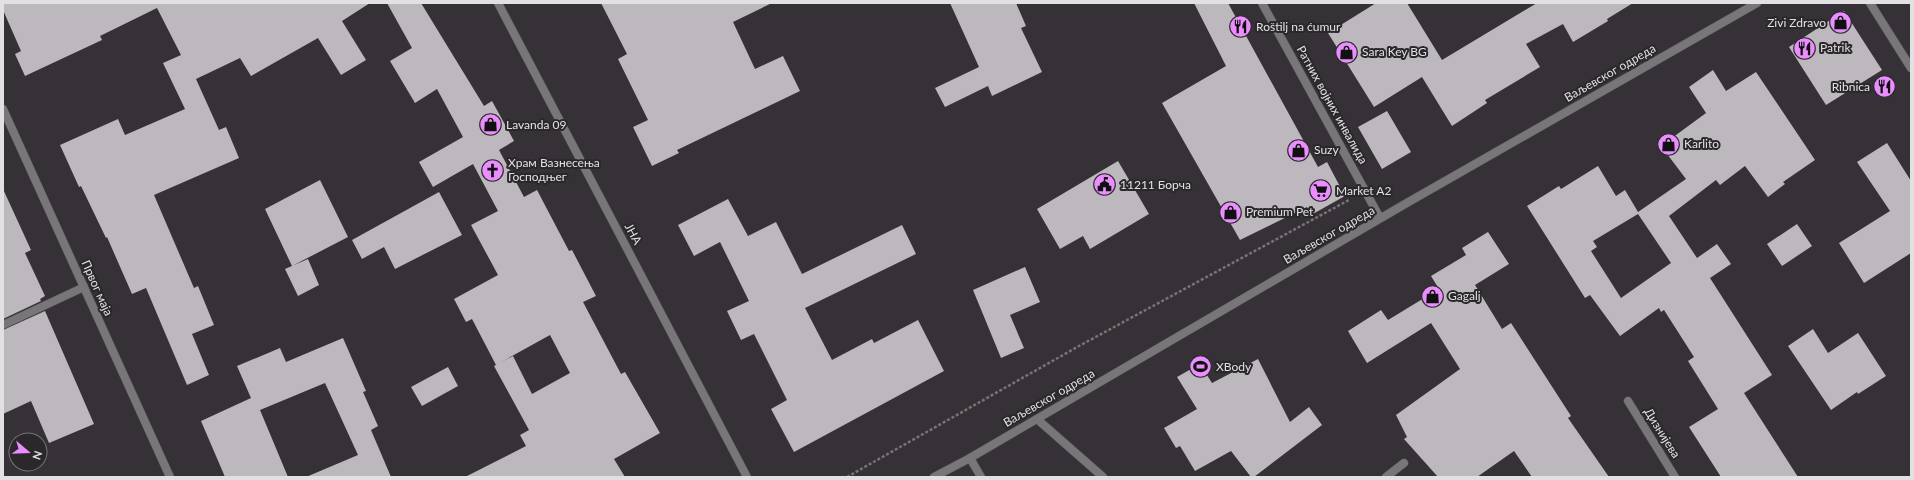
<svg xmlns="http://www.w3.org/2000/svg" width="1914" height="480" viewBox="0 0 1914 480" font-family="Lato,sans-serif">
  <rect width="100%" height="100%" fill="#353136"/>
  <path fill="#bdb8be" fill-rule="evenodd" d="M 3,3 L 370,3 L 342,21 L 366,60 L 341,75 L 318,38 L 251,76 L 240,58 L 196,79 L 219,130 L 226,127 L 239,158 L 154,195 L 194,288 L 198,286 L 214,325 L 192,334 L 209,375 L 187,385 L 146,288 L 132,294 L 107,237 L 106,238 L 81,186 L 79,187 L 60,145 L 118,119 L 125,135 L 185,109 L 163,63 L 181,55 L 157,8 L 100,36 L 102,40 L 25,76 L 15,54 L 21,51 L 3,10 Z
    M 387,3 L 421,3 L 484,106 L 492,101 L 514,141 L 499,150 L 524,197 L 537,190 L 569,251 L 572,250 L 596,296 L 583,302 L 621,374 L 625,372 L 660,433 L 614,459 L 625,477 L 465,477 L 526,446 L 520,435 L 529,430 L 494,366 L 513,356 L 532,394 L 570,373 L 550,335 L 496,365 L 472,319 L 466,322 L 454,299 L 498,275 L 471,225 L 498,211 L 473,164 L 433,187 L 419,162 L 463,137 L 437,89 L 415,103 L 390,61 L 412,48 Z
    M 601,3 L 772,3 L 733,22 L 755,69 L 783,56 L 800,91 L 677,150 L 679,153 L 652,166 L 633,127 L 648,120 L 618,59 L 627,54 Z
    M 950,3 L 1016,3 L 1026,26 L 1021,28 L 1042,72 L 992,96 L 988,86 L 945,107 L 935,88 L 979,67 Z
    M 1194,3 L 1228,3 L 1318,167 L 1327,162 L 1345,196 L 1311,215 L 1307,207 L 1240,240 L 1162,103 L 1226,66 Z
    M 1376,3 L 1407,3 L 1442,60 L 1537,3 L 1633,3 L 1607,19 L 1608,21 L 1573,42 L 1563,24 L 1526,44 L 1540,67 L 1485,100 L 1487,103 L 1452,126 L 1422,77 L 1374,107 L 1328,33 Z
    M 1844,11 L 1882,70 L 1826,105 L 1789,47 Z
    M 1713,70 L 1726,91 L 1756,72 L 1815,160 L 1783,182 L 1785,184 L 1768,197 L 1745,166 L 1720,185 L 1716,180 L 1669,216 L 1697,258 L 1717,244 L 1731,264 L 1710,278 L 1772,375 L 1744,393 L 1798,477 L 1721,477 L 1689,427 L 1718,409 L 1688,361 L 1694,357 L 1664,310 L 1661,312 L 1659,308 L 1620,336 L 1590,295 L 1585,298 L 1527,206 L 1559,186 L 1561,189 L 1598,166 L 1616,196 L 1625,190 L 1638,212 L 1686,179 L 1661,146 L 1706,113 L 1689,87 ZM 1638,214 L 1671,263 L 1621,298 L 1591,251 L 1597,247 L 1593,241 Z
    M 1387,111 L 1411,152 L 1382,169 L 1358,127 Z
    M 1887,143 L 1911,181 L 1911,253 L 1864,283 L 1839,243 L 1890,211 L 1857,162 Z
    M 1118,161 L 1149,214 L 1090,249 L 1083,236 L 1060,249 L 1037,209 Z
    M 320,180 L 348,237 L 292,266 L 265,209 Z
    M 3,189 L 31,250 L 25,253 L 45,296 L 40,299 L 41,301 L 3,319 Z
    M 439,192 L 462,235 L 395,269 L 384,247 L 362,259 L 352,240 Z
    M 728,199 L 748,236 L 776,222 L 802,274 L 902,225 L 916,254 L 805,308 L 832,360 L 872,339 L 874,343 L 918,320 L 944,371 L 794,452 L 771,409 L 787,400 L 754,334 L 741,340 L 727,311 L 749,301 L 720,242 L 694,256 L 678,225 Z
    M 1797,224 L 1812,246 L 1782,266 L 1767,244 Z
    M 1488,232 L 1509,264 L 1475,285 L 1502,329 L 1511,323 L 1571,416 L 1568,418 L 1609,477 L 1532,477 L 1514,451 L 1477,477 L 1438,477 L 1404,439 L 1407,437 L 1396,415 L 1460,369 L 1431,323 L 1367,363 L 1348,331 L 1381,310 L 1388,320 L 1439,289 L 1431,276 L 1466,255 L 1462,248 Z
    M 308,259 L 319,285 L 298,296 L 285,269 Z
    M 1025,267 L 1040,302 L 1010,315 L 1024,348 L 1001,358 L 973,290 Z
    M 45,311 L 94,424 L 49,443 L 31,401 L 3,414 L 3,330 Z
    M 1813,329 L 1828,353 L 1858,333 L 1886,376 L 1858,394 L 1857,392 L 1831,410 L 1788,346 Z
    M 343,338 L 366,391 L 363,392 L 378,426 L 371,430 L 391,477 L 306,477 L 358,455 L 325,383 L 260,410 L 288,477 L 225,477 L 201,421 L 251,398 L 237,366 L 280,348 L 286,362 Z
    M 1258,359 L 1290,422 L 1309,407 L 1322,425 L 1254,477 L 1251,477 L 1231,451 L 1195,471 L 1180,446 L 1176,448 L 1164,428 L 1197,409 L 1177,377 L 1200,364 L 1212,383 Z
    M 448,367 L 458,386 L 422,406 L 411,387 Z"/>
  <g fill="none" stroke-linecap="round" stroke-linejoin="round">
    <defs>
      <path id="service" d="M 3,325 L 84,287"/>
      <path id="minor" d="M 498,3 L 747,477
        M 1870,3 L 1911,68
        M 3,109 L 170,477
        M 1628,401 L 1675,477
        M 1037,419 L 1103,477
        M 970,458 L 981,477
        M 1386,477 L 1404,463"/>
      <path id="tertiary" d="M 1262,3 L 1380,218
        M 934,477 L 970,458 L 1405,204 L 1757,3"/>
    </defs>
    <use href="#service" stroke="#514d52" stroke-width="9"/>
    <use href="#minor" stroke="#514d52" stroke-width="9"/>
    <use href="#tertiary" stroke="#514d52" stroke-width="9"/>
    <path stroke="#777377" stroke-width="2.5" stroke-dasharray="3 2" stroke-linecap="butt" d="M 847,477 L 1079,346 L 1349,200"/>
    <use href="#service" stroke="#787679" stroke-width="8"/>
    <use href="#minor" stroke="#787679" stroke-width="8"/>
    <use href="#tertiary" stroke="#787679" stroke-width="8"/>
  </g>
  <defs>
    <symbol id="shop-disc" viewBox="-11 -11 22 22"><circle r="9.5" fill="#ea8dfd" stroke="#2b282c"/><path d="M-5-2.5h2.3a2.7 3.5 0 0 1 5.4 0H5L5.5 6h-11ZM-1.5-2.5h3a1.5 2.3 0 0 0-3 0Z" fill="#111"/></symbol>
    <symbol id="restaurant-disc" viewBox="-11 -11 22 22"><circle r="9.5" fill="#ea8dfd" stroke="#2b282c"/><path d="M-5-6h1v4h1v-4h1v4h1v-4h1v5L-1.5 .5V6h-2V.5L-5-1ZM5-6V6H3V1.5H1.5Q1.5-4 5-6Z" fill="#111"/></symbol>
    <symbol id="church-disc" viewBox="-11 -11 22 22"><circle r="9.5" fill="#ea8dfd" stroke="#2b282c"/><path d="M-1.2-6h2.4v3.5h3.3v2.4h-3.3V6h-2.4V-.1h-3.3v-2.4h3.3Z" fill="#111"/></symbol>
    <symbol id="civic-disc" viewBox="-11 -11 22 22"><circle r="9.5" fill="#ea8dfd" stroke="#2b282c"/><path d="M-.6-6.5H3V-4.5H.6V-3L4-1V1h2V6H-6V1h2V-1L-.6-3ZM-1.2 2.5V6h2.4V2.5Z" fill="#111"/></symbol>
    <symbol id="supermarket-disc" viewBox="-11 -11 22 22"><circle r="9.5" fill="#ea8dfd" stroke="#2b282c"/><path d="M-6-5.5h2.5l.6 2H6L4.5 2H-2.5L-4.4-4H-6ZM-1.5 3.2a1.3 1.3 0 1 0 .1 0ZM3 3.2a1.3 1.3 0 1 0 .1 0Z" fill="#111"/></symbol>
    <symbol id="stadium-disc" viewBox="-11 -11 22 22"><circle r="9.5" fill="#ea8dfd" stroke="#2b282c"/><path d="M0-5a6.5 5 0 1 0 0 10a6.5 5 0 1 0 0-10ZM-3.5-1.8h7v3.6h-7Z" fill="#111"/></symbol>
  </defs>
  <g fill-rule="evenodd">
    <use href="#shop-disc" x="1828" y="10" width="25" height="25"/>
    <use href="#restaurant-disc" x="1228" y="14" width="25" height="25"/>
    <use href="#restaurant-disc" x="1792" y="36" width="25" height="25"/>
    <use href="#shop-disc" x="1334" y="40" width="25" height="25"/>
    <use href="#restaurant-disc" x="1872" y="74" width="25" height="25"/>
    <use href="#shop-disc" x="478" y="112" width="25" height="25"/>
    <use href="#shop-disc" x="1656" y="132" width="25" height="25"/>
    <use href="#shop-disc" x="1286" y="138" width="25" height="25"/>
    <use href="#church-disc" x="480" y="158" width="25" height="25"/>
    <use href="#civic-disc" x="1092" y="172" width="25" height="25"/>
    <use href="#supermarket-disc" x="1308" y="178" width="25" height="25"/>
    <use href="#shop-disc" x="1218" y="200" width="25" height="25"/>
    <use href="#shop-disc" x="1420" y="284" width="25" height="25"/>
    <use href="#stadium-disc" x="1188" y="354" width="25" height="25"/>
  </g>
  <g text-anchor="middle" stroke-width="4" stroke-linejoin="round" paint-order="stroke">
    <g font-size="12" fill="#e3e0e3" stroke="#2b282c" text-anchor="start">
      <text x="1826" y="27" text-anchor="end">Zivi Zdravo</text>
      <text x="1256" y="31">Roštilj na ćumur</text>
      <text x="1820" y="52">Patrik</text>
      <text x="1362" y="56">Sara Key BG</text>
      <text x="1870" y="91" text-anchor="end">Ribnica</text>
      <text x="506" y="129">Lavanda 09</text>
      <text x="1684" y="148">Karlito</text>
      <text x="1314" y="154">Suzy</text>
      <text x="508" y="167">Храм Вазнесења<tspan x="508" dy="14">Господњег</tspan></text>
      <text x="1120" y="189">11211 Борча</text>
      <text x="1336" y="195">Market A2</text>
      <text x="1246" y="216">Premium Pet</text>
      <text x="1448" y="300">Gagalj</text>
      <text x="1216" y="371">XBody</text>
    </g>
    <g font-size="12" fill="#e3e0e3" stroke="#2b282c">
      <text transform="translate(1610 73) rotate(-30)" y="4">Ваљевског одреда</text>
      <text transform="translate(1332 105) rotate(61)" y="4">Ратних војних инвалида</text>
      <text transform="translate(633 234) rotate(62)" y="4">ЈНА</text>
      <text transform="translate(1329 235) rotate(-30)" y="4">Ваљевског одреда</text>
      <text transform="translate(97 288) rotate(66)" y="4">Првог маја</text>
      <text transform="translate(1049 398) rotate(-30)" y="4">Ваљевског одреда</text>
      <text transform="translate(1662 433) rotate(58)" y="4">Дизнијева</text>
    </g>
  </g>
  <rect width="1914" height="480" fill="none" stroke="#e3e0e3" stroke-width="8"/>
  <g transform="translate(28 452) rotate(109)"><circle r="19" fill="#2b282c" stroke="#757275"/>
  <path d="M0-3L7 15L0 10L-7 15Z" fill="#ea8dfd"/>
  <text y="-6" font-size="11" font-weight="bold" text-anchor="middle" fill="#e3e0e3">N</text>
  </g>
</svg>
